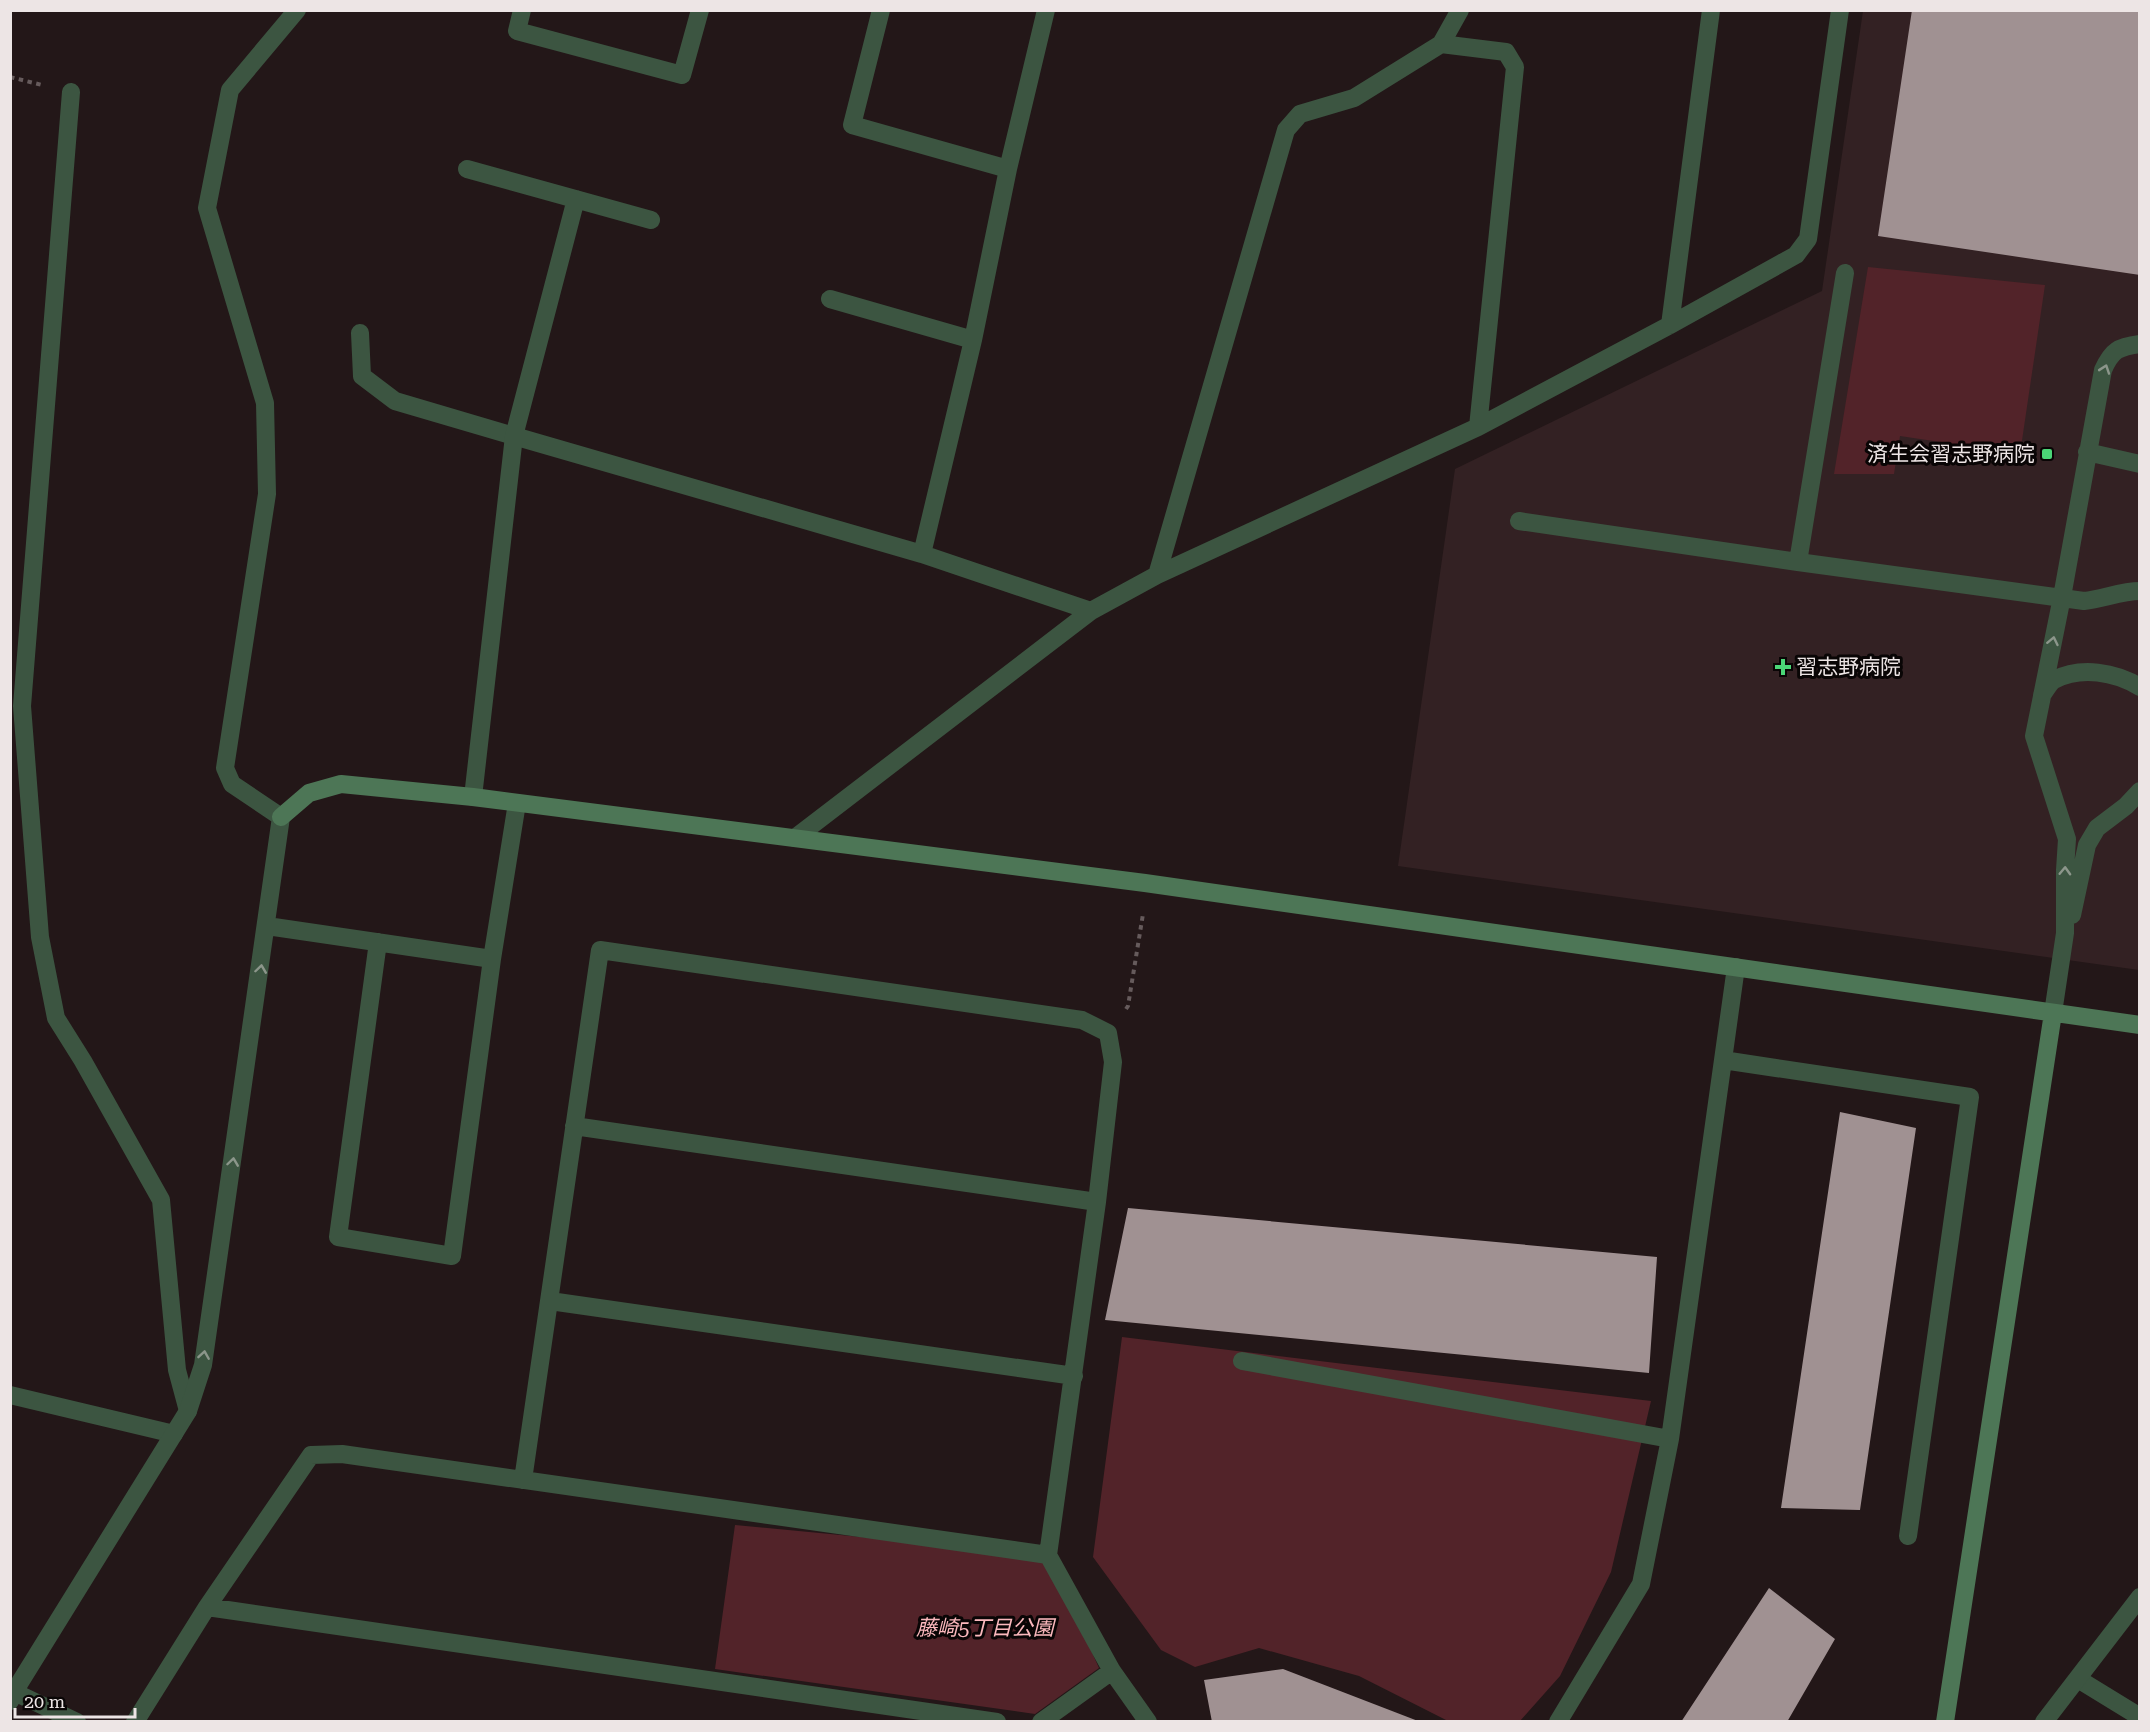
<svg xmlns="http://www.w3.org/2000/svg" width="2150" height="1732" viewBox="0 0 2150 1732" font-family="'Roboto Serif','Noto Sans JP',serif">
  <rect width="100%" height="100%" fill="#231718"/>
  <path fill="#332123" d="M 1863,11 L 2139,11 L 2139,970 L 1398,866 L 1455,469 L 1822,291 Z"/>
  <path fill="#522329" d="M 1868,267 L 2045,285 L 2020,454 L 1900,436 L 1894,474 L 1834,474 Z
    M 1122,1337 L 1651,1401 L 1611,1572 L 1560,1676 L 1520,1721 L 1448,1721 L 1359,1676 L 1259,1648 L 1195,1667 L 1161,1650 L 1093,1557 Z
    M 735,1525 L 1048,1555 L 1099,1668 L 1035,1714 L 715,1669 Z"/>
  <path fill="#a09192" d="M 1912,10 L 2140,10 L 2140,275 L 1878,236 Z
    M 1840,1112 L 1916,1128 L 1860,1510 L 1781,1508 Z
    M 1128,1208 L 1657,1257 L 1649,1373 L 1105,1320 Z
    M 1769,1588 L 1835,1639 L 1787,1722 L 1681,1722 Z
    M 1283,1669 L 1418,1721 L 1418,1722 L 1212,1722 L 1204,1680 Z"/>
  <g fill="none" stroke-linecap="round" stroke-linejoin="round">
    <path stroke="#665b5c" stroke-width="4" stroke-dasharray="4.5 4.5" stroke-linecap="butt" d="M 10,77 L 42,85
      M 1126,1009 L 1128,1006 L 1143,914"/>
    <path stroke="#3c5541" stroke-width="18" d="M 71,92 L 22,706 L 40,937 L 56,1018 L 83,1061 L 161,1200 L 177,1370 L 188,1411
      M 360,333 L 362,376 L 395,401 L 514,436
      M 2087,452 L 2140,464
      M 1519,521 L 1798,562 L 2084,601 C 2103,599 2121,591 2140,591
      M 1798,562 L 1845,273
      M 2042,695 C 2046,690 2049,683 2054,680 C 2081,666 2115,672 2140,687
      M 2072,915 L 2087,845 L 2097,828 L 2126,806 L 2140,791
      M 2053,1013 L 2065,933 L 2065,870 L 2067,839 L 2034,736 L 2062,597 L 2103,370 C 2112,350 2118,347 2140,344
      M 1723,1060 L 1970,1097 L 1908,1536
      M 1242,1361 L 1670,1439
      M 10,1395 L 174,1434
      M 2078,1679 L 2140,1717
      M 1558,1722 L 1641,1584 L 1670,1439 L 1736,967"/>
    <path stroke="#3c5541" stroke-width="18" d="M 522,10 L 517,31 L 682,75 L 700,10
      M 881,10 L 852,125 L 1008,169
      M 1441,44 L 1506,52 L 1515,67 L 1478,427
      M 467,169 L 651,220
      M 830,299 L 973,340
      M 1670,325 L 1711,10
      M 514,436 L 922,554 L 1091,611
      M 922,554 L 973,340 L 1008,169 L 1046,10
      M 1157,575 L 1286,130 L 1300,114 L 1354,98 L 1441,44 L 1460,10
      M 473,797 L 514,436 L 576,199
      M 795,838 L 1091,611 L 1157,575 L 1478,427 L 1670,325 L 1796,255 L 1808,239 L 1840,10
      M 267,926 L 492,959
      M 378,942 L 338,1237 L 452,1256 L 492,959 L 517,803
      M 574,1126 L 1097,1202
      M 550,1301 L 1074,1376
      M 523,1480 L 600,950 L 1082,1020 L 1108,1033 L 1113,1062 L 1097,1202 L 1048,1555 L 1112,1671 L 1148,1722
      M 207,1607 L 997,1722
      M 10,1690 L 77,1722
      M 10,1701 L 14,1692 L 188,1411 L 203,1365 L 281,817 L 232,784 L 225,768 L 267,494 L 265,403 L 207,208 L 230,90 L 297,10
      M 135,1722 L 207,1607 L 311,1455 L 342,1454 L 1048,1555
      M 1041,1722 L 1112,1671
      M 2044,1722 L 2140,1597"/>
    <path stroke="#4d7656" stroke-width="18" d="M 281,817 L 309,793 L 341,784 L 473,797 L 1145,883 L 2140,1025
      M 1945,1722 L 2053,1013"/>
  </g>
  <defs><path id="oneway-chevron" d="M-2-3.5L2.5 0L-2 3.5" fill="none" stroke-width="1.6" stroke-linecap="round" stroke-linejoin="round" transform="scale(1.5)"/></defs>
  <g stroke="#8c968b">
    <use href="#oneway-chevron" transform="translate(2105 369) rotate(-71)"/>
    <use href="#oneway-chevron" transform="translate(2053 641) rotate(-78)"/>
    <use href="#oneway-chevron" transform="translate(2065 871) rotate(-88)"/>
    <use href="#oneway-chevron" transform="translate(261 969) rotate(-82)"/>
    <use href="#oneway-chevron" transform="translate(233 1162) rotate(-82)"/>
    <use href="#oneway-chevron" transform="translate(204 1355) rotate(-81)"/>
  </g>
  <g fill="#4bd677" stroke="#090505" stroke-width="2">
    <rect x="2041" y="448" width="12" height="12" rx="3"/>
    <path d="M1780 658h6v6h6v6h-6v6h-6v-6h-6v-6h6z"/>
  </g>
  <g text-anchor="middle" stroke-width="6" stroke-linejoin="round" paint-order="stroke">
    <g font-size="21" fill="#ede5e5" stroke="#090505" text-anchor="end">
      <text x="2035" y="461">済生会習志野病院</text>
      <text x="1796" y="674" text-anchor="start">習志野病院</text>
    </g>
    <g font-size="21" font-style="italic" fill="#fbb8bd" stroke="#090505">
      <text x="985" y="1635">藤崎5丁目公園</text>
    </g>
  </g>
  <rect width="2150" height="1732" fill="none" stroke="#ede5e5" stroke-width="24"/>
  <path d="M15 1708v9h120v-9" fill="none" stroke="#ede5e5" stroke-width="3"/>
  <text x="24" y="1708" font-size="18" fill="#ede5e5" stroke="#090505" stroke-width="4.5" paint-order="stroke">20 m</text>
</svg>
